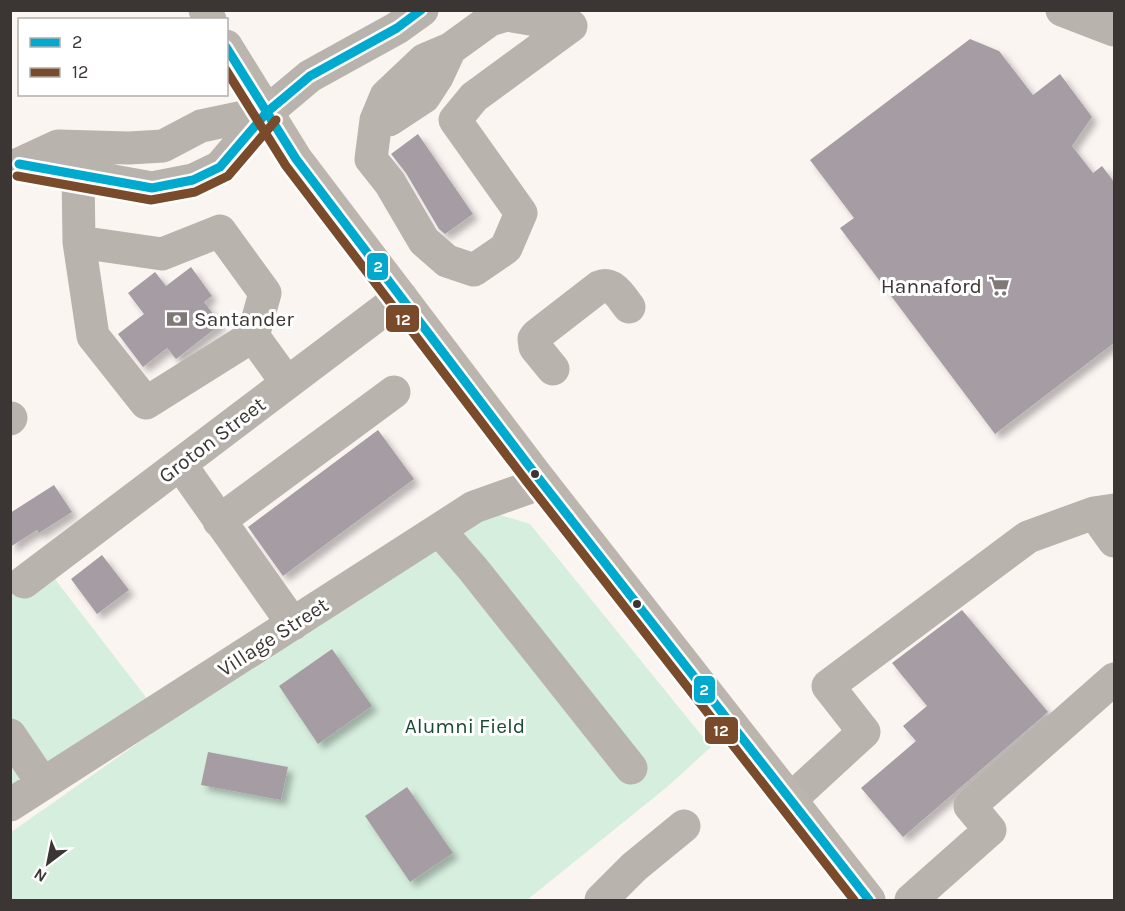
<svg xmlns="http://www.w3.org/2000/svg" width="1125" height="911" viewBox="0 0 1125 911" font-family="Karla,sans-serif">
  <defs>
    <filter id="shadow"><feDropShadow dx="5.5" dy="5.5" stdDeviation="3" flood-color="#0004"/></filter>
  </defs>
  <rect width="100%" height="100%" fill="#fbf5f2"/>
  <path fill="#d6eede" d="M 474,507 L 530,524 L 711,747 L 667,787 L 527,900 L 11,900 L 10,833 Z
    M 54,578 L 152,705 L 11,792 L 11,594 Z"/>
  <path fill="#a69da4" filter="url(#shadow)" d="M 970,39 L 999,51 L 1033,95 L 1060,74 L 1092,117 L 1072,146 L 1093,173 L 1102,166 L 1114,182 L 1114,343 L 995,434 L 840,228 L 854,218 L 810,160 Z
    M 418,134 L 473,214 L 445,234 L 439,229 L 406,173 L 391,154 Z
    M 191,267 L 212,296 L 204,302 L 221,324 L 176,359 L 167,348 L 143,367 L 118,334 L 144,314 L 128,293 L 155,272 L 166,286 Z
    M 378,430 L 414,479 L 283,576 L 248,527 Z
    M 54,485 L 72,512 L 39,533 L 37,530 L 10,547 L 10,513 Z
    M 102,555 L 129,590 L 97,614 L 71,579 Z
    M 962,610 L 1048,712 L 903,837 L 861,788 L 916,741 L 903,726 L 927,706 L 892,663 Z
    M 332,649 L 372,706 L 318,744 L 279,686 Z
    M 208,752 L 288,767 L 281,800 L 201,785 Z
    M 407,787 L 453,853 L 410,882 L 365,816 Z"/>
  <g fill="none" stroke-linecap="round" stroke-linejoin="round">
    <path stroke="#b8b3ac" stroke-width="33" d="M 1062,10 L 1114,30
      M 507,15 L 571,26 L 474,97 L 455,120 L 521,213 L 506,248 L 474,270 L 447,261 L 424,241 L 390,183 L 371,159 L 376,120 L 386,96 L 424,60 L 450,49 L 490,20 Z
      M 376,120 L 389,120 L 424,97 L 437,77 L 450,49
      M 19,164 L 152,188 L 193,180 L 220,167 L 267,112 L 310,76 L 397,28 L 422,10
      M 19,164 L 58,146 L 129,148 L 163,146 L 201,126 L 267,112
      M 78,174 L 79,242 L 162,254 L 220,231 L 265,293 L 253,336 L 287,383
      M 79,242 L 93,336 L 146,403 L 253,336
      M 553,369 L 535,347 L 534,339 L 537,335 L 599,287 C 613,281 621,297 629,307
      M 10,419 L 11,418
      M 180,464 L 293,624
      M 1094,513 L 1114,541
      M 219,521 L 394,392
      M 439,530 L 473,569 L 631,768
      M 24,582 L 401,297
      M 10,735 L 43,784
      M 790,800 L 864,732 L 828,686 L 1028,537 L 1094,513 L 1114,510
      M 10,805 L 474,507 L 542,483
      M 601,900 L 634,867 L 684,826
      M 911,900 L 990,830 L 970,806 L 1114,679"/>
    <path stroke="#bbb5ad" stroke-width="33" d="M 205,10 L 210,20
      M 226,46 L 296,159 L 536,475 L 869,900"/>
    <defs>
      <path id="bus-1" d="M 226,47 L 296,159 L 536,475 L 869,900
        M 19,164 L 152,188 L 193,180 L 220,167 L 267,112 L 310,76 L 397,28 L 421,10"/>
      <path id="bus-2" d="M 226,70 L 286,166 L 527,482 L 854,900
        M 17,176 L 151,200 L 195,192 L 228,176 L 276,120"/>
    </defs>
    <use href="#bus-1" stroke="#fff" stroke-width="14"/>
    <use href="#bus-2" stroke="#fff" stroke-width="14"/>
    <use href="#bus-1" stroke="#00a9ce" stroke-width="9"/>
    <use href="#bus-2" stroke="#7a4b2a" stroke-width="9"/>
  </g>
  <defs>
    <symbol id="supermarket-bare" viewBox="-9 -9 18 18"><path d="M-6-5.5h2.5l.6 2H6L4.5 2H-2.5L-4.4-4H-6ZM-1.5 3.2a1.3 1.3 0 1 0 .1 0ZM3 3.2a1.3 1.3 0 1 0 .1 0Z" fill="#7e7976" stroke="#fff" stroke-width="2.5" paint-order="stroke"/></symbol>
    <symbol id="bank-bare" viewBox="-9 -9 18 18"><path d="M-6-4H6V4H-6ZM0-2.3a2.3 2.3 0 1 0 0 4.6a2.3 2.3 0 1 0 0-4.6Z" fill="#7e7976" stroke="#fff" stroke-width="2.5" paint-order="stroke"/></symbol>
  </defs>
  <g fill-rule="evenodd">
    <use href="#supermarket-bare" x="984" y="271" width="30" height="30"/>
    <use href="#bank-bare" x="162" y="304" width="30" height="30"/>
  </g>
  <g fill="#3b3633" stroke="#fff" stroke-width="2">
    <circle cx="535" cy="474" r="5"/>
    <circle cx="637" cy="604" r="5"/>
  </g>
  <g text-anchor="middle" stroke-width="6" stroke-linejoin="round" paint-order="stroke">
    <g font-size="21" fill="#3b3633" stroke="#fff" text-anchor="end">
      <text x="982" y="293">Hannaford</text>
      <text x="194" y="326" text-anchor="start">Santander</text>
    </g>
    <g font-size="21" fill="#3b3633" stroke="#fff">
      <text transform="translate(212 440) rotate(-37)" y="7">Groton Street</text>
      <text transform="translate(273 637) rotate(-33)" y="7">Village Street</text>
    </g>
    <g font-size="21" fill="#1a4b36" stroke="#fff">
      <text x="465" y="733">Alumni Field</text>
    </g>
  </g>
  <g stroke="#fff" stroke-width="2">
    <rect x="366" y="252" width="23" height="29" rx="6" fill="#00a9ce"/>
    <rect x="385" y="304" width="35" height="29" rx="6" fill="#7a4b2a"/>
    <rect x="693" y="675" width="23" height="29" rx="6" fill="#00a9ce"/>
    <rect x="704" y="716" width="35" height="29" rx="6" fill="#7a4b2a"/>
  </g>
  <g font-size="16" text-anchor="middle" font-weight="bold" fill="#fff">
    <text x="378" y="272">2</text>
    <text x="403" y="325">12</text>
    <text x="704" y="695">2</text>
    <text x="721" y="736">12</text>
  </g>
  <rect width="1125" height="911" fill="none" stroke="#3b3633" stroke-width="24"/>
  <rect x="18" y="18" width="210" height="78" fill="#ffffff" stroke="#b1afad" stroke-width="1.5"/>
  <rect x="30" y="38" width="30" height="9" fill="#00a9ce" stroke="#b1afad" stroke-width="1.5"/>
  <text x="72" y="48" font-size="18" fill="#3b3633">2</text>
  <rect x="30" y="68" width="30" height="9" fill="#7a4b2a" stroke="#b1afad" stroke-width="1.5"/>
  <text x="72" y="78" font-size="18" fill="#3b3633">12</text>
  <g transform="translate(48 863) rotate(212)" stroke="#ffffff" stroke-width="4.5" paint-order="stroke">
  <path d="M0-4.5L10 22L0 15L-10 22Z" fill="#3b3633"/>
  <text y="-9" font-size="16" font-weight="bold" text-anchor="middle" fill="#3b3633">N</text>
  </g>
</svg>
